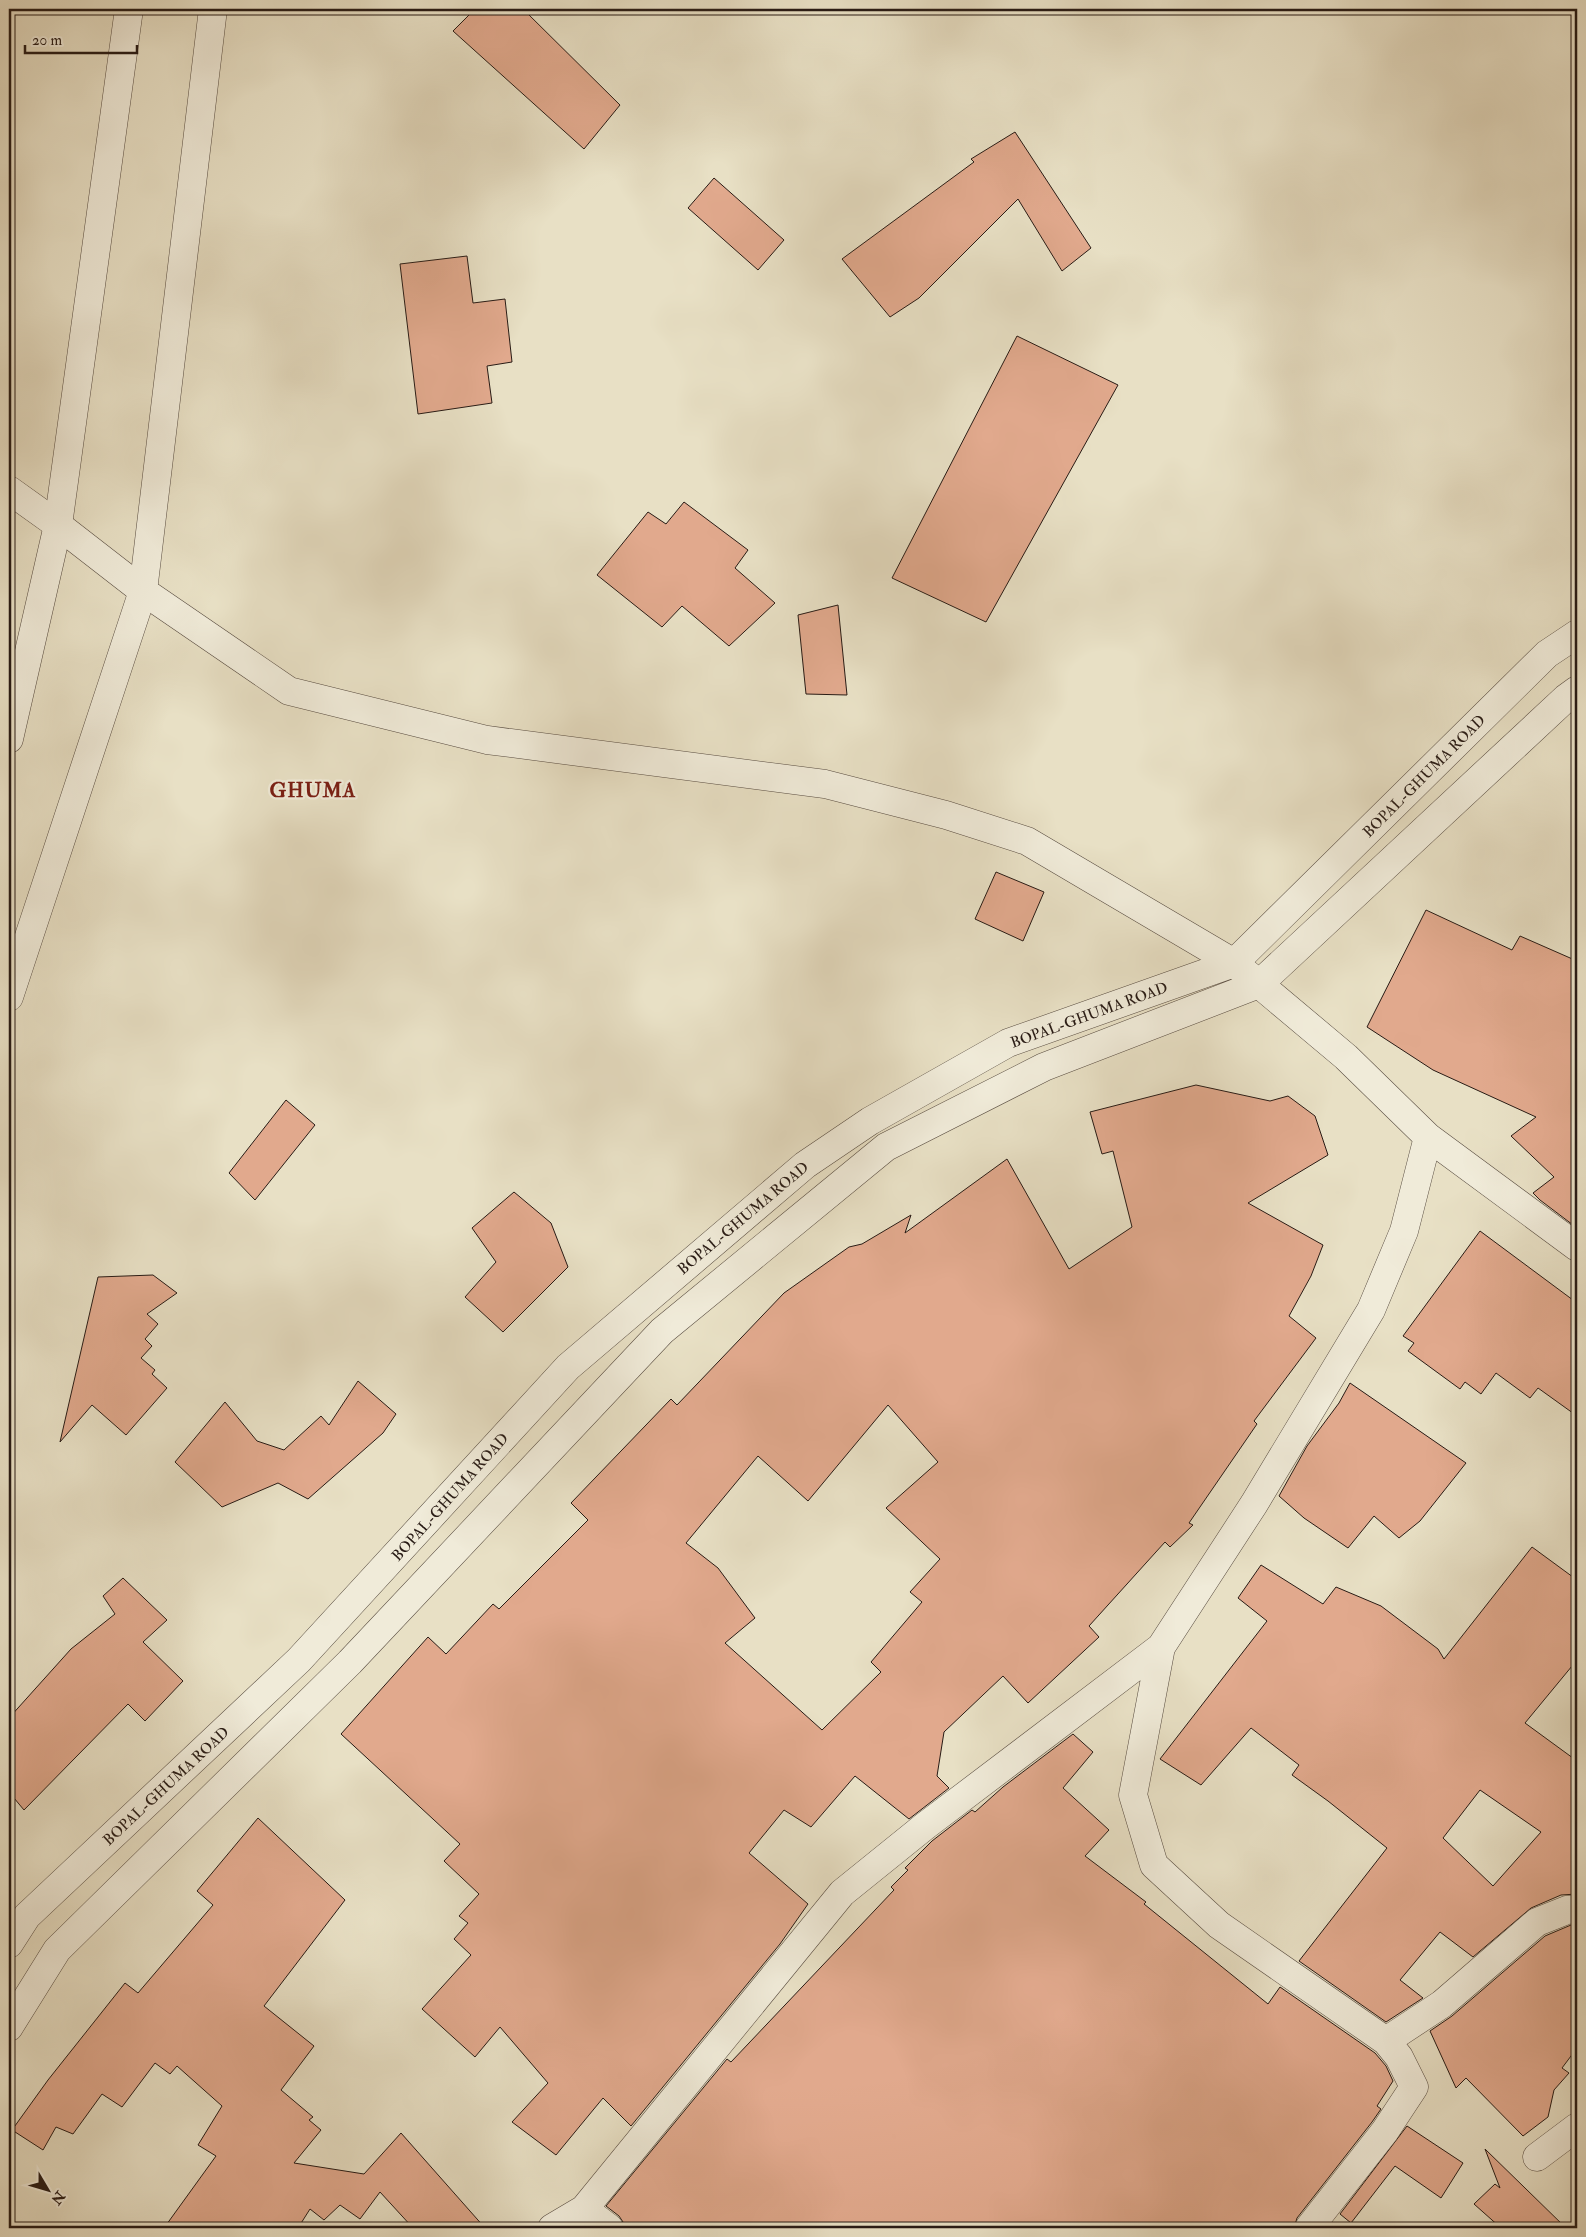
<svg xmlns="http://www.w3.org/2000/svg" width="1586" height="2237" viewBox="0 0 1586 2237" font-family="'IM FELL Double Pica',serif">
  <rect width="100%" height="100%" fill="#e8e0c5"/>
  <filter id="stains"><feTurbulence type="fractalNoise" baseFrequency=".004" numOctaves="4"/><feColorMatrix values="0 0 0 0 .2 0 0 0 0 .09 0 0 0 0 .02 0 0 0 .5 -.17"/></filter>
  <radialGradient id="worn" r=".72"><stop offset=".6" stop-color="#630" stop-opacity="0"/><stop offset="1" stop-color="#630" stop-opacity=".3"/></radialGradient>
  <path fill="#e1a98d" stroke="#281b15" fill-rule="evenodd" d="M 475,9 L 523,9 L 620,105 L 584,149 L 453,31 Z
    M 1015,132 L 1091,248 L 1062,271 L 1018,199 L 919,298 L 890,317 L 842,259 L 974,162 L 971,159 Z
    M 714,178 L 784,240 L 758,270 L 688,208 Z
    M 467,256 L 473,303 L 505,299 L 512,362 L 487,366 L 492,403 L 418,414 L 400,264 Z
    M 1017,336 L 1118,385 L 986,622 L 892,578 Z
    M 684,502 L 748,550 L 735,568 L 775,603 L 729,646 L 682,606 L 662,627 L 597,575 L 648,512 L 666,524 Z
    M 838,605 L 847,695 L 806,694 L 798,615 Z
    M 996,872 L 1044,892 L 1023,941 L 975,919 Z
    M 1426,910 L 1512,950 L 1520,936 L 1577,961 L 1577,1023 L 1573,1088 L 1577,1084 L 1577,1228 L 1540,1200 L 1533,1193 L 1554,1177 L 1511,1136 L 1536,1117 L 1433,1070 L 1367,1027 Z
    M 1196,1085 L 1270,1101 L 1288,1096 L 1315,1116 L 1328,1155 L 1248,1203 L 1323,1245 L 1311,1276 L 1289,1316 L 1316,1338 L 1254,1421 L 1257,1424 L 1189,1523 L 1193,1525 L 1170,1547 L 1165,1542 L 1089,1626 L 1099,1637 L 1028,1703 L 1003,1676 L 944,1732 L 937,1776 L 949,1788 L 909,1819 L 855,1776 L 811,1827 L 784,1810 L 749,1853 L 808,1904 L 780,1944 L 631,2126 L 603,2098 L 556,2155 L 512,2122 L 548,2083 L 500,2027 L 475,2057 L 422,2009 L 471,1955 L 454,1939 L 468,1923 L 459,1916 L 479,1894 L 444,1861 L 460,1844 L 341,1734 L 428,1637 L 446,1654 L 493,1604 L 499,1609 L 588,1520 L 571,1503 L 671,1399 L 677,1405 L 784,1293 L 849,1247 L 862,1244 L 911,1215 L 905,1233 L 1007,1159 L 1069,1269 L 1132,1227 L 1113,1151 L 1102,1154 L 1090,1112 ZM 888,1405 L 938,1462 L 886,1508 L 940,1559 L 910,1592 L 922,1602 L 871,1662 L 881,1672 L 822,1730 L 725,1643 L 755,1618 L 718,1568 L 686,1543 L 758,1456 L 808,1501 Z
    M 286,1100 L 315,1125 L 255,1200 L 229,1173 Z
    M 514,1192 L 551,1223 L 568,1267 L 503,1332 L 465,1297 L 496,1262 L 472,1228 Z
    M 1480,1231 L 1577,1303 L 1577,1416 L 1538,1388 L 1530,1398 L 1496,1373 L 1481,1394 L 1465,1382 L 1460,1389 L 1408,1351 L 1414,1343 L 1403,1336 Z
    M 153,1275 L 177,1293 L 147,1314 L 158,1324 L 145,1339 L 152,1346 L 141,1358 L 155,1370 L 152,1374 L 167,1388 L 126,1435 L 92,1405 L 60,1442 L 98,1277 Z
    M 358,1381 L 396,1414 L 383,1433 L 308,1499 L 278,1483 L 222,1507 L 175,1462 L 225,1402 L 257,1441 L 284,1450 L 321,1416 L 329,1425 Z
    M 1350,1383 L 1466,1463 L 1420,1521 L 1399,1538 L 1374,1516 L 1348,1548 L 1304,1518 L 1279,1496 L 1307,1446 L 1339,1403 Z
    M 1532,1547 L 1577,1580 L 1577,1660 L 1525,1723 L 1577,1761 L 1577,1894 L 1561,1895 L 1531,1908 L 1473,1957 L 1440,1932 L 1400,1980 L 1423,1998 L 1386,2022 L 1299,1961 L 1387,1848 L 1328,1801 L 1292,1775 L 1299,1765 L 1251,1728 L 1201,1785 L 1160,1759 L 1267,1621 L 1238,1598 L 1261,1565 L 1323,1604 L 1336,1587 L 1381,1606 L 1438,1649 L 1444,1659 ZM 1480,1790 L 1541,1832 L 1493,1886 L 1443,1838 Z
    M 123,1578 L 167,1620 L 143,1642 L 183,1681 L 145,1721 L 128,1704 L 24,1810 L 9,1792 L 9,1718 L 71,1649 L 115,1614 L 103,1596 Z
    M 1073,1734 L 1093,1752 L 1063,1788 L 1109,1830 L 1085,1856 L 1146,1902 L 1144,1904 L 1268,2004 L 1280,1987 L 1375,2053 L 1386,2066 L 1393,2081 L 1377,2106 L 1381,2109 L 1372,2122 L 1297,2218 L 1294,2228 L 624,2228 L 623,2222 L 619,2216 L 606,2206 L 727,2059 L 731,2062 L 894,1890 L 891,1887 L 908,1870 L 905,1868 L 932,1841 L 972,1810 L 975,1812 L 1003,1787 Z
    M 258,1818 L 345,1900 L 264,2006 L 314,2046 L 281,2090 L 313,2117 L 309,2120 L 321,2130 L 294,2163 L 364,2174 L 401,2133 L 485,2228 L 413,2228 L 380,2192 L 360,2219 L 340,2205 L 324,2220 L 310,2209 L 298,2228 L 164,2228 L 216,2156 L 198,2145 L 222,2106 L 177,2066 L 170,2074 L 155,2063 L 122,2107 L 102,2094 L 73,2134 L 56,2127 L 43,2150 L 12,2130 L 48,2080 L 125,1983 L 138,1993 L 213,1905 L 197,1891 Z
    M 1571,1925 L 1577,1927 L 1577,2048 L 1562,2068 L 1569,2073 L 1554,2090 L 1548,2117 L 1523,2136 L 1466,2078 L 1456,2088 L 1430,2031 L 1452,2016 L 1545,1936 Z
    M 1407,2126 L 1463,2163 L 1441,2198 L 1395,2166 L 1351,2223 L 1340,2214 Z
    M 1485,2149 L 1566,2228 L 1501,2228 L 1474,2204 L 1495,2184 L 1500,2188 Z"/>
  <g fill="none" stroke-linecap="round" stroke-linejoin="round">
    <defs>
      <path id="minor" d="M 9,490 L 58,525 L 143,591 L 289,691 L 487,740 L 825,784 L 946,815 L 1027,841 L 1234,963 L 1346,1057 L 1428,1137 L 1404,1231 L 1371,1310 L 1254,1504 L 1161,1647 L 1133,1795 L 1154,1865 L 1219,1925 L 1386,2041 L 1442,2004 L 1537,1922 L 1567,1910 L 1577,1909
        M 1428,1137 L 1577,1247
        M 1537,2157 L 1577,2127
        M 584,2209 L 609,2228
        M 552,2228 L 584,2209 L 842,1893 L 925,1826 L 1161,1647
        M 1309,2228 L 1385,2131 L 1414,2087 L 1399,2057 L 1386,2041"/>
      <path id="tertiary" d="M 9,739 L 58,525 L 129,9
        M 9,997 L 143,591 L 213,9
        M 9,1944 L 27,1916 L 299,1660 L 568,1367 L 805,1165 L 870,1121 L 1008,1043 L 1234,963 L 1547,654 L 1577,634
        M 9,2027 L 57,1950 L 350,1662 L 662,1331 L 886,1147 L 1044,1067 L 1259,984 L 1566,698 L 1577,690"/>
    </defs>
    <use href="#minor" stroke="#584c41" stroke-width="29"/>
    <use href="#tertiary" stroke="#584c41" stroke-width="29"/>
    <use href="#minor" stroke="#f0ebd9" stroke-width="28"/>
    <use href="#tertiary" stroke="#f0ebd9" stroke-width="28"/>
  </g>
  <g text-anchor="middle" stroke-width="4.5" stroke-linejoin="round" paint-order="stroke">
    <g font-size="15" fill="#281b15" stroke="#f0ebd9">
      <text transform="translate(1424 776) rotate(-45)" y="5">BOPAL-GHUMA ROAD</text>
      <text transform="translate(1089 1015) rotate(-20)" y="5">BOPAL-GHUMA ROAD</text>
      <text transform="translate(743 1218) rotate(-40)" y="5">BOPAL-GHUMA ROAD</text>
      <text transform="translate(450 1497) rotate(-48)" y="5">BOPAL-GHUMA ROAD</text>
      <text transform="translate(166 1786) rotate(-43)" y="5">BOPAL-GHUMA ROAD</text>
    </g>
    <g font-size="20" font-weight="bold" letter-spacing="1" fill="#7a1f14" stroke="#f0ebd9">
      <text x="313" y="797">GHUMA</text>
    </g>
  </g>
  <rect width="1586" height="2237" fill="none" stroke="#e8e0c5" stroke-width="30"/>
  <rect x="10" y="10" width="1566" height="2217" fill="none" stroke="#281b15" stroke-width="2.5"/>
  <rect x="15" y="15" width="1556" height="2207" fill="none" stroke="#281b15"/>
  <g transform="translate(48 2190) rotate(128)" stroke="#f0ebd9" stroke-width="4" paint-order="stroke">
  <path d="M0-4L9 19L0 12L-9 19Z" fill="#281b15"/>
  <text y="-8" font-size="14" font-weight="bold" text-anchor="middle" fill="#281b15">N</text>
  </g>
  <path d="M25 45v8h112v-8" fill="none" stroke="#281b15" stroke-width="2.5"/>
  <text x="32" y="45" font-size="15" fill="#281b15" stroke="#f0ebd9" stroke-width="4" paint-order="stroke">20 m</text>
  <rect width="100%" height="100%" filter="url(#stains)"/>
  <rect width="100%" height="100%" fill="url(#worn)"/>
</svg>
